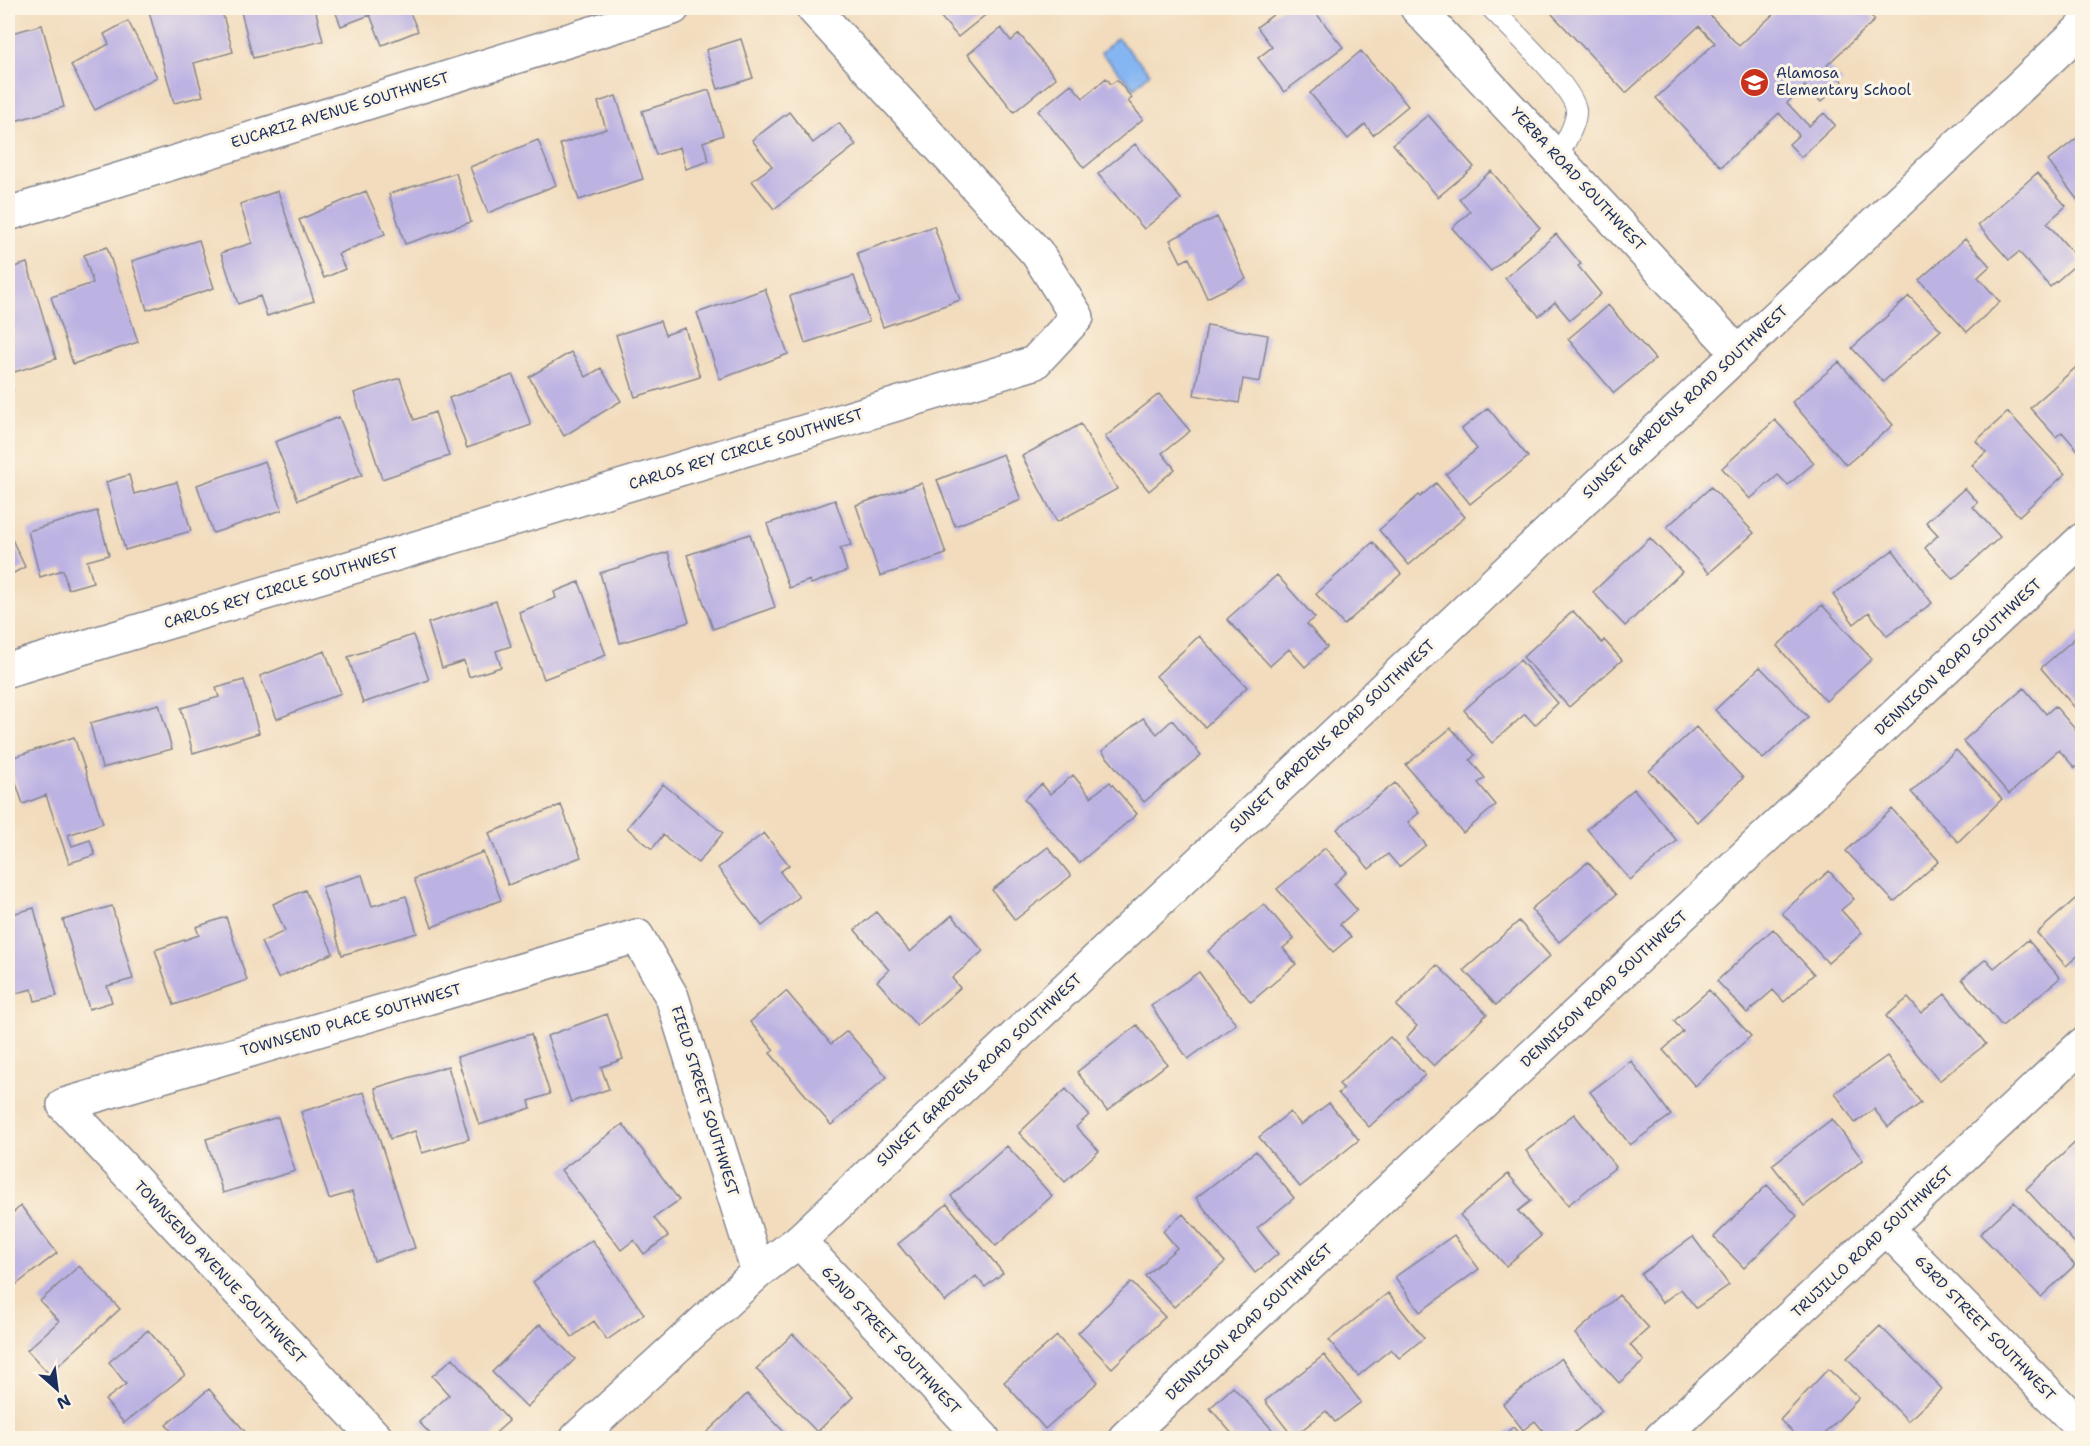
<svg xmlns="http://www.w3.org/2000/svg" width="2090" height="1446" viewBox="0 0 2090 1446" font-family="'Shantell Sans',sans-serif">
  <rect width="100%" height="100%" fill="#fcf5e5"/>
  <filter id="ink" filterUnits="userSpaceOnUse"><feTurbulence type="fractalNoise" baseFrequency=".0167" numOctaves="2"/><feDisplacementMap in="SourceGraphic" scale="12" xChannelSelector="R" yChannelSelector="G"/><feConvolveMatrix kernelMatrix="1 2 1 2 8 2 1 2 1" color-interpolation-filters="sRGB"/></filter>
  <filter id="wash" filterUnits="userSpaceOnUse"><feTurbulence type="fractalNoise" baseFrequency=".008" numOctaves="4" result="noise"/><feDisplacementMap in="SourceGraphic" scale="24" xChannelSelector="R" yChannelSelector="G"/><feGaussianBlur stdDeviation="1.35" result="paint"/><feColorMatrix in="noise" values="0 0 0 0 0 0 0 0 0 0 0 0 0 0 0 0 0 1.4 0 .05"/><feComposite in="paint" operator="in"/></filter>
  <g filter="url(#wash)">
    <rect width="100%" height="100%" fill="#f2dcbd"/>
    <path fill="#86b6f1" stroke="#5072a8" stroke-width="1.5" d="M 1117,38 L 1150,73 L 1134,88 L 1101,53 Z"/>
    <g id="blocks">
      <path fill="#bdb3e3" d="M 148,8 L 200,8 L 201,12 L 221,8 L 233,52 L 194,63 L 203,96 L 174,103 Z
        M 240,8 L 315,8 L 323,41 L 253,58 Z
        M 334,8 L 408,8 L 418,31 L 382,45 L 370,15 L 341,26 Z
        M 933,8 L 994,8 L 958,37 Z
        M 1282,8 L 1312,8 L 1343,47 L 1284,92 L 1258,58 L 1272,47 L 1257,27 Z
        M 1559,8 L 1712,8 L 1707,12 L 1739,46 L 1780,8 L 1863,8 L 1875,20 L 1827,65 L 1843,82 L 1821,102 L 1805,86 L 1787,103 L 1809,126 L 1824,113 L 1835,125 L 1801,157 L 1789,144 L 1799,135 L 1779,113 L 1721,167 L 1656,98 L 1715,43 L 1699,26 L 1626,93 L 1552,14 Z
        M 128,21 L 157,77 L 95,110 L 71,65 L 109,44 L 104,34 Z
        M 42,25 L 64,107 L 8,123 L 8,34 Z
        M 1001,28 L 1011,41 L 1019,34 L 1056,78 L 1014,112 L 968,54 Z
        M 741,39 L 753,78 L 718,89 L 706,50 Z
        M 1361,51 L 1408,106 L 1373,135 L 1365,124 L 1348,139 L 1310,93 Z
        M 1106,78 L 1111,84 L 1117,80 L 1132,98 L 1128,101 L 1143,119 L 1084,168 L 1038,111 L 1071,84 L 1083,98 Z
        M 709,90 L 723,135 L 703,142 L 709,161 L 686,169 L 680,147 L 656,155 L 642,111 Z
        M 616,96 L 643,179 L 579,200 L 560,144 L 606,129 L 598,102 Z
        M 789,112 L 813,143 L 839,123 L 856,145 L 774,209 L 752,181 L 772,166 L 752,140 Z
        M 1428,115 L 1474,167 L 1438,197 L 1393,144 Z
        M 2082,134 L 2082,206 L 2048,161 Z
        M 538,140 L 556,185 L 488,213 L 470,167 Z
        M 1135,144 L 1181,199 L 1144,229 L 1098,174 Z
        M 1491,171 L 1540,228 L 1491,271 L 1452,228 L 1470,212 L 1459,199 Z
        M 456,173 L 471,222 L 405,244 L 389,194 Z
        M 2037,173 L 2066,206 L 2047,223 L 2080,261 L 2050,287 L 2019,252 L 2009,260 L 1978,225 Z
        M 278,191 L 314,301 L 267,316 L 260,296 L 238,304 L 221,253 L 252,243 L 240,204 Z
        M 366,191 L 385,234 L 338,254 L 345,269 L 324,278 L 299,220 Z
        M 1217,217 L 1246,279 L 1207,298 L 1189,258 L 1181,262 L 1170,240 Z
        M 934,226 L 960,300 L 883,327 L 857,253 Z
        M 1556,234 L 1581,264 L 1578,266 L 1601,294 L 1570,320 L 1555,302 L 1539,316 L 1505,278 Z
        M 1965,239 L 1990,266 L 1978,277 L 2000,302 L 1967,332 L 1919,280 Z
        M 199,240 L 214,288 L 147,310 L 132,261 Z
        M 107,247 L 138,342 L 73,364 L 51,297 L 93,283 L 84,255 Z
        M 27,263 L 56,359 L 8,374 L 13,391 L 8,393 L 8,269 Z
        M 854,276 L 869,322 L 805,343 L 790,296 Z
        M 765,289 L 788,354 L 720,379 L 697,313 Z
        M 1909,296 L 1941,330 L 1883,382 L 1852,348 Z
        M 1608,305 L 1655,359 L 1614,393 L 1568,339 Z
        M 660,321 L 665,335 L 685,328 L 700,377 L 635,397 L 616,335 Z
        M 1207,325 L 1268,335 L 1260,382 L 1243,379 L 1239,403 L 1194,395 Z
        M 571,352 L 586,377 L 601,368 L 621,401 L 564,436 L 529,377 Z
        M 1839,362 L 1893,425 L 1846,465 L 1792,402 Z
        M 2082,362 L 2082,455 L 2062,432 L 2056,437 L 2030,408 Z
        M 513,375 L 531,425 L 467,448 L 449,398 Z
        M 400,378 L 414,420 L 435,412 L 449,456 L 382,479 L 354,393 Z
        M 1159,394 L 1190,431 L 1162,453 L 1175,469 L 1149,491 L 1105,437 Z
        M 1488,408 L 1528,457 L 1470,504 L 1446,474 L 1477,449 L 1462,429 Z
        M 2008,412 L 2065,474 L 2019,516 L 1972,465 L 1986,452 L 1976,441 Z
        M 339,417 L 362,475 L 298,500 L 275,442 Z
        M 1775,420 L 1814,463 L 1788,485 L 1778,475 L 1750,499 L 1722,468 Z
        M 1081,424 L 1117,489 L 1057,522 L 1022,456 Z
        M 1003,454 L 1021,500 L 955,526 L 937,480 Z
        M 265,461 L 282,510 L 213,533 L 197,485 Z
        M 129,475 L 134,494 L 177,482 L 191,531 L 125,550 L 106,482 Z
        M 922,483 L 946,554 L 880,576 L 856,505 Z
        M 1436,483 L 1465,517 L 1409,565 L 1379,530 L 1419,495 L 1420,497 Z
        M 1711,487 L 1754,533 L 1709,573 L 1667,527 Z
        M 1965,488 L 1978,503 L 1973,507 L 2000,537 L 1953,579 L 1925,548 L 1938,535 L 1926,522 Z
        M 835,500 L 851,545 L 840,548 L 847,571 L 811,584 L 810,580 L 789,588 L 767,524 Z
        M 97,511 L 109,555 L 87,561 L 93,582 L 68,589 L 63,570 L 40,577 L 28,531 Z
        M 8,531 L 25,567 L 8,576 Z
        M 750,534 L 775,607 L 713,629 L 687,555 Z
        M 1650,538 L 1682,572 L 1625,626 L 1593,592 Z
        M 1373,542 L 1401,574 L 1344,625 L 1316,594 Z
        M 1893,550 L 1932,603 L 1887,636 L 1869,612 L 1854,624 L 1833,595 Z
        M 668,552 L 689,622 L 620,643 L 600,573 Z
        M 1277,575 L 1315,618 L 1307,624 L 1327,647 L 1305,667 L 1289,649 L 1270,666 L 1227,619 Z
        M 579,582 L 606,655 L 544,679 L 519,612 L 556,598 L 554,592 Z
        M 496,601 L 511,646 L 496,651 L 501,667 L 469,677 L 464,661 L 442,668 L 428,623 Z
        M 1822,605 L 1872,659 L 1826,701 L 1777,646 Z
        M 1573,611 L 1602,643 L 1604,640 L 1622,660 L 1569,707 L 1523,657 Z
        M 2082,632 L 2082,716 L 2041,668 Z
        M 413,635 L 429,680 L 363,703 L 348,657 Z
        M 1199,636 L 1247,687 L 1205,727 L 1156,676 Z
        M 325,651 L 341,693 L 277,719 L 260,676 Z
        M 1520,660 L 1558,703 L 1535,725 L 1525,714 L 1492,743 L 1464,710 Z
        M 1760,667 L 1808,717 L 1763,759 L 1715,710 Z
        M 244,680 L 259,733 L 193,753 L 181,708 L 219,697 L 216,688 Z
        M 2024,688 L 2046,714 L 2055,706 L 2082,737 L 2082,762 L 2075,768 L 2059,750 L 2009,794 L 1963,741 Z
        M 159,704 L 172,749 L 102,768 L 90,723 Z
        M 1143,718 L 1157,734 L 1172,720 L 1201,755 L 1144,802 L 1102,751 Z
        M 1696,727 L 1743,778 L 1697,822 L 1649,771 Z
        M 1451,728 L 1475,755 L 1470,760 L 1485,778 L 1478,783 L 1496,805 L 1463,833 L 1406,765 Z
        M 74,737 L 103,823 L 68,835 L 72,846 L 90,840 L 95,855 L 69,863 L 46,795 L 23,804 L 8,759 Z
        M 1956,750 L 2002,799 L 1958,842 L 1911,792 Z
        M 1073,775 L 1091,797 L 1110,782 L 1137,814 L 1079,863 L 1024,799 L 1042,784 L 1050,794 Z
        M 1395,783 L 1419,813 L 1408,822 L 1426,845 L 1399,867 L 1388,854 L 1369,869 L 1337,829 Z
        M 663,784 L 723,833 L 698,863 L 663,835 L 652,849 L 627,828 Z
        M 1634,789 L 1677,841 L 1630,880 L 1587,829 Z
        M 561,805 L 581,857 L 508,885 L 489,833 Z
        M 1892,809 L 1939,861 L 1894,902 L 1846,851 Z
        M 764,833 L 789,865 L 780,872 L 799,897 L 762,926 L 718,868 Z
        M 1048,847 L 1071,876 L 1015,920 L 992,890 Z
        M 1325,848 L 1347,872 L 1334,884 L 1357,910 L 1340,924 L 1351,937 L 1333,952 L 1277,889 Z
        M 483,852 L 501,900 L 432,927 L 414,879 Z
        M 1588,862 L 1616,895 L 1559,942 L 1531,909 Z
        M 1829,871 L 1854,899 L 1841,910 L 1862,933 L 1828,963 L 1782,913 Z
        M 362,875 L 372,906 L 406,896 L 417,933 L 342,955 L 322,887 Z
        M 305,890 L 333,953 L 278,978 L 261,942 L 285,931 L 273,904 Z
        M 2082,893 L 2082,952 L 2066,966 L 2037,933 Z
        M 1264,904 L 1294,939 L 1283,948 L 1296,964 L 1251,1002 L 1208,951 Z
        M 112,906 L 133,979 L 107,986 L 112,1002 L 89,1009 L 63,920 Z
        M 34,908 L 57,996 L 35,1001 L 32,989 L 9,995 L 8,989 L 8,915 Z
        M 876,912 L 910,952 L 952,915 L 983,951 L 952,978 L 960,988 L 917,1026 L 877,981 L 889,970 L 855,930 Z
        M 226,917 L 247,980 L 174,1005 L 155,950 L 199,935 L 196,927 Z
        M 1519,921 L 1550,956 L 1496,1005 L 1464,970 Z
        M 1773,929 L 1814,974 L 1784,1002 L 1773,990 L 1747,1013 L 1717,981 Z
        M 2028,940 L 2060,978 L 2002,1026 L 1962,979 L 1986,959 L 1994,968 Z
        M 1437,965 L 1487,1014 L 1434,1066 L 1406,1038 L 1417,1026 L 1396,1006 Z
        M 1199,972 L 1236,1024 L 1188,1059 L 1151,1006 Z
        M 1709,990 L 1751,1036 L 1695,1086 L 1663,1050 L 1683,1032 L 1674,1021 Z
        M 786,991 L 831,1044 L 847,1031 L 887,1077 L 831,1125 L 770,1053 L 774,1050 L 750,1022 Z
        M 1945,994 L 1986,1044 L 1939,1081 L 1886,1016 L 1908,998 L 1921,1013 Z
        M 607,1014 L 623,1059 L 601,1067 L 609,1089 L 571,1102 L 547,1036 Z
        M 1137,1025 L 1167,1064 L 1107,1111 L 1077,1072 Z
        M 531,1034 L 550,1094 L 529,1101 L 531,1108 L 479,1125 L 457,1057 Z
        M 1390,1037 L 1425,1075 L 1369,1127 L 1338,1093 L 1344,1089 L 1339,1084 Z
        M 1887,1056 L 1921,1103 L 1888,1127 L 1874,1109 L 1855,1123 L 1835,1093 Z
        M 1631,1061 L 1671,1115 L 1630,1145 L 1590,1092 Z
        M 448,1066 L 469,1139 L 422,1153 L 415,1131 L 390,1139 L 375,1088 Z
        M 1066,1089 L 1089,1115 L 1076,1127 L 1099,1151 L 1065,1182 L 1019,1133 Z
        M 364,1092 L 415,1248 L 374,1261 L 352,1192 L 329,1199 L 301,1112 Z
        M 1329,1103 L 1359,1140 L 1300,1187 L 1259,1137 L 1290,1112 L 1301,1125 Z
        M 1574,1114 L 1616,1167 L 1568,1205 L 1526,1151 Z
        M 278,1117 L 295,1171 L 223,1193 L 206,1139 Z
        M 1832,1119 L 1863,1160 L 1804,1206 L 1772,1165 Z
        M 623,1124 L 679,1200 L 654,1218 L 668,1236 L 644,1254 L 634,1240 L 621,1250 L 561,1170 Z
        M 2082,1136 L 2082,1251 L 2026,1189 Z
        M 1007,1146 L 1052,1196 L 996,1246 L 951,1196 Z
        M 1256,1151 L 1294,1198 L 1257,1228 L 1278,1254 L 1255,1273 L 1196,1198 Z
        M 1508,1174 L 1531,1201 L 1518,1211 L 1541,1236 L 1506,1266 L 1460,1215 Z
        M 1767,1185 L 1797,1216 L 1744,1268 L 1714,1237 Z
        M 2014,1202 L 2075,1265 L 2041,1297 L 1980,1234 Z
        M 947,1204 L 1003,1273 L 985,1287 L 976,1276 L 945,1302 L 898,1244 Z
        M 21,1206 L 57,1253 L 8,1291 L 8,1217 Z
        M 1183,1214 L 1225,1262 L 1174,1307 L 1145,1276 L 1177,1248 L 1163,1231 Z
        M 1454,1235 L 1479,1269 L 1420,1312 L 1395,1277 Z
        M 1693,1237 L 1729,1285 L 1696,1308 L 1681,1289 L 1662,1303 L 1641,1274 Z
        M 592,1240 L 644,1314 L 607,1340 L 594,1321 L 572,1337 L 533,1282 Z
        M 79,1266 L 120,1309 L 49,1374 L 27,1350 L 59,1321 L 40,1301 Z
        M 1131,1282 L 1165,1317 L 1112,1368 L 1078,1333 Z
        M 1388,1293 L 1424,1338 L 1399,1358 L 1391,1349 L 1358,1376 L 1329,1340 Z
        M 1619,1295 L 1649,1328 L 1630,1345 L 1644,1361 L 1619,1383 L 1575,1334 Z
        M 540,1324 L 575,1359 L 527,1407 L 492,1372 Z
        M 1880,1326 L 1942,1389 L 1908,1421 L 1847,1358 Z
        M 148,1330 L 185,1375 L 124,1423 L 105,1400 L 126,1384 L 109,1362 Z
        M 793,1334 L 853,1397 L 817,1432 L 756,1369 Z
        M 1057,1336 L 1098,1382 L 1045,1429 L 1004,1382 Z
        M 1324,1355 L 1361,1402 L 1335,1422 L 1326,1411 L 1293,1437 L 1265,1401 Z
        M 453,1358 L 509,1421 L 490,1438 L 434,1438 L 419,1422 L 449,1395 L 432,1376 Z
        M 1561,1358 L 1602,1411 L 1567,1438 L 1549,1438 L 1535,1421 L 1523,1430 L 1503,1404 Z
        M 1828,1369 L 1859,1398 L 1821,1438 L 1799,1438 L 1780,1420 Z
        M 1233,1387 L 1280,1438 L 1231,1438 L 1234,1436 L 1210,1408 Z
        M 209,1389 L 247,1434 L 242,1438 L 178,1438 L 166,1425 Z
        M 747,1394 L 789,1437 L 787,1438 L 701,1438 Z
        M 1513,1427 L 1523,1438 L 1500,1438 Z"/>
    </g>
  </g>
  <g filter="url(#ink)">
    <use href="#blocks" fill-opacity="0" stroke="#86868e" stroke-width="1.5"/>
    <g fill="none" stroke-linecap="round" stroke-linejoin="round">
      <defs>
        <path id="lane" d="M 1491,8 C 1508,26 1574,88 1576,110 C 1577,125 1564,143 1558,157"/>
        <path id="street" d="M 8,214 L 673,8
          M 1887,1229 L 2082,1428
          M 799,1241 L 983,1438
          M 376,1438 L 64,1105 L 637,936 L 672,997 L 758,1272
          M 1125,1438 L 2082,540
          M 1661,1438 L 2082,1045"/>
        <path id="secondary" d="M 1417,8 L 1738,353
          M 8,670 L 1034,363 L 1077,317 L 1037,253 L 813,8
          M 577,1438 L 758,1272 L 799,1241 L 2082,28"/>
      </defs>
      <use href="#lane" stroke="#86868e" stroke-width="22"/>
      <use href="#street" stroke="#86868e" stroke-width="36"/>
      <use href="#secondary" stroke="#86868e" stroke-width="36"/>
      <use href="#lane" stroke="#fff" stroke-width="20"/>
      <use href="#street" stroke="#fff" stroke-width="33"/>
      <use href="#secondary" stroke="#fff" stroke-width="33"/>
    </g>
  </g>
  <defs>
    <symbol id="school-disc" viewBox="-11 -11 22 22"><circle r="9.5" fill="#c8321e" stroke="#fcf5e5"/><path d="M0-5L7-2L0 1L-7-2ZM-4 1L0 2.5L4 1V4Q0 6-4 4Z" fill="#fff"/></symbol>
  </defs>
  <g fill-rule="evenodd">
    <use href="#school-disc" x="1738" y="66" width="33" height="33"/>
  </g>
  <g text-anchor="middle" stroke-width="6" stroke-linejoin="round" paint-order="stroke">
    <g font-size="15" fill="#1b2f5e" stroke="#fcf5e5" text-anchor="start">
      <text x="1776" y="78">Alamosa<tspan x="1776" dy="17">Elementary School</tspan></text>
    </g>
    <g font-size="15" fill="#1b2f5e" stroke="#fcf5e5">
      <text transform="translate(340 110) rotate(-17)" y="5">EUCARIZ AVENUE SOUTHWEST</text>
      <text transform="translate(1578 179) rotate(47)" y="5">YERBA ROAD SOUTHWEST</text>
      <text transform="translate(1685 402) rotate(-43)" y="5">SUNSET GARDENS ROAD SOUTHWEST</text>
      <text transform="translate(746 449) rotate(-17)" y="5">CARLOS REY CIRCLE SOUTHWEST</text>
      <text transform="translate(281 588) rotate(-17)" y="5">CARLOS REY CIRCLE SOUTHWEST</text>
      <text transform="translate(1958 657) rotate(-43)" y="5">DENNISON ROAD SOUTHWEST</text>
      <text transform="translate(1332 736) rotate(-43)" y="5">SUNSET GARDENS ROAD SOUTHWEST</text>
      <text transform="translate(1604 989) rotate(-43)" y="5">DENNISON ROAD SOUTHWEST</text>
      <text transform="translate(351 1020) rotate(-16)" y="5">TOWNSEND PLACE SOUTHWEST</text>
      <text transform="translate(979 1070) rotate(-43)" y="5">SUNSET GARDENS ROAD SOUTHWEST</text>
      <text transform="translate(705 1101) rotate(73)" y="5">FIELD STREET SOUTHWEST</text>
      <text transform="translate(1872 1242) rotate(-43)" y="5">TRUJILLO ROAD SOUTHWEST</text>
      <text transform="translate(220 1272) rotate(47)" y="5">TOWNSEND AVENUE SOUTHWEST</text>
      <text transform="translate(1249 1322) rotate(-43)" y="5">DENNISON ROAD SOUTHWEST</text>
      <text transform="translate(1985 1328) rotate(46)" y="5">63RD STREET SOUTHWEST</text>
      <text transform="translate(891 1340) rotate(47)" y="5">62ND STREET SOUTHWEST</text>
    </g>
  </g>
  <rect width="2090" height="1446" fill="none" stroke="#fcf5e5" stroke-width="30"/>
  <g transform="translate(57 1389) rotate(152)" stroke="#fcf5e5" stroke-width="4.5" paint-order="stroke">
  <path d="M0-4.5L10 22L0 15L-10 22Z" fill="#1b2f5e"/>
  <text y="-9" font-size="16" font-weight="bold" text-anchor="middle" fill="#1b2f5e">N</text>
  </g>
</svg>
